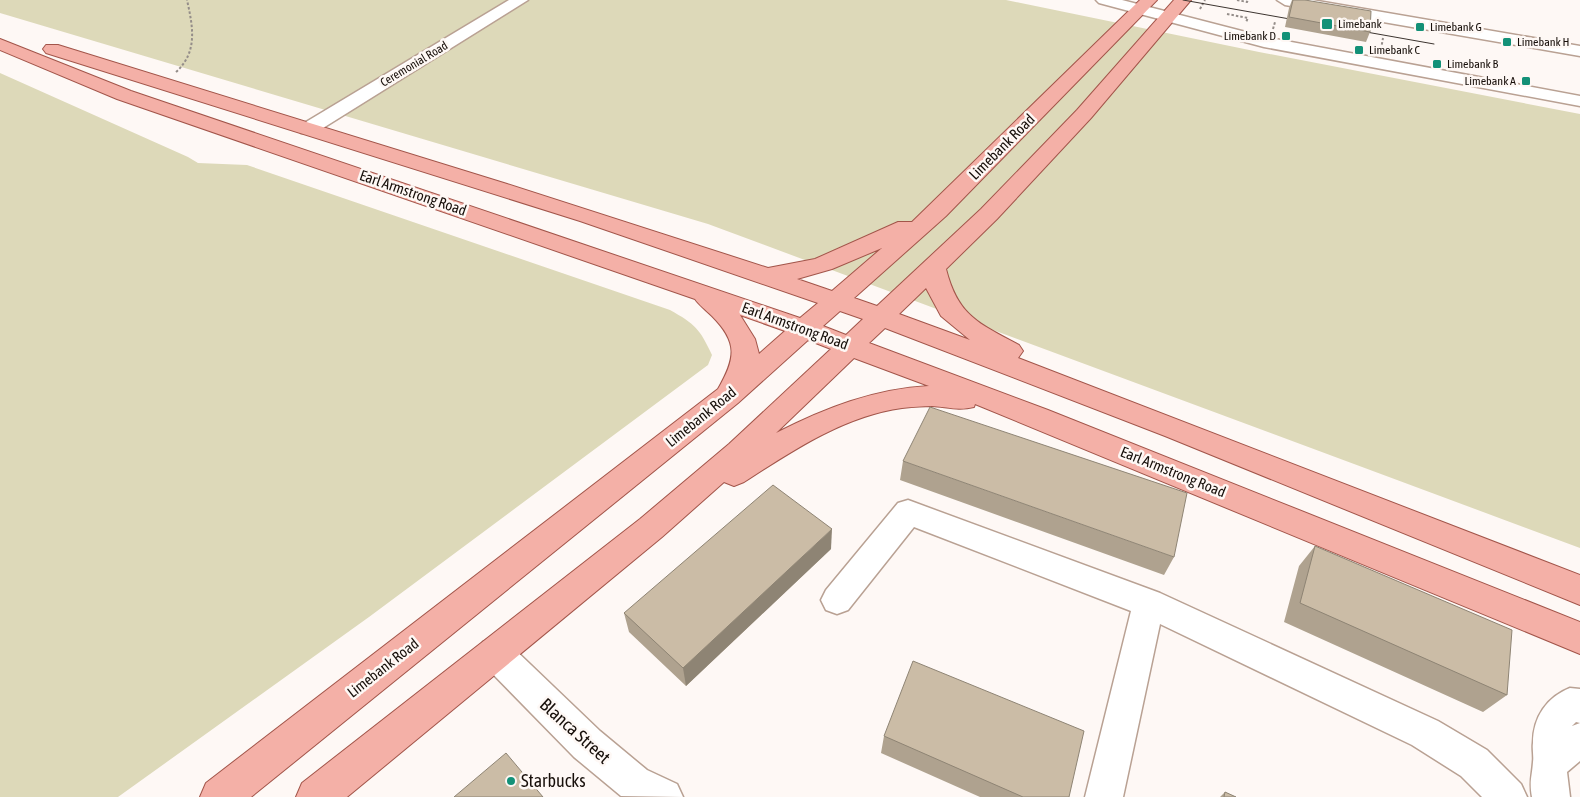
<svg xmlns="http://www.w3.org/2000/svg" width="1580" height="797" viewBox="0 0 1580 797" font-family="'Asap Condensed',sans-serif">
  <rect width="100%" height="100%" fill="#fef8f5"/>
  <path fill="#ddd9b9" d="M 0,0 L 1006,0 L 1259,52 L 1580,114 L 1580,548 L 708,224 L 0,13 Z
    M 0,73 L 188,157 L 198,163 L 247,165 L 670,310 C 695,324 700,329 712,355 L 708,365 L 369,617 L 118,797 L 0,797 Z"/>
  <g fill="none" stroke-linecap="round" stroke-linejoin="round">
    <defs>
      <path id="minor" d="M 509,0 L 528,0 L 315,133 L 301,133 L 299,129 L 301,125 Z
        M 1096,0 L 1122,0 L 1265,37 L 1580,96 L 1580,106 L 1264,47 L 1099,3 Z
        M 1277,0 L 1312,0 L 1580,46 L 1580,56 L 1285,5 Z
        M 908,500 L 1160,593 L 1438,721 L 1487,750 L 1521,784 L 1527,797 L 1482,797 L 1461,776 L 1412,745 L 1160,624 L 1123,797 L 1085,797 L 1131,611 L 914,527 L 848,610 L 837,614 L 826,610 L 821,600 L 826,590 L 898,503 Z
        M 495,638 L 507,642 L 600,731 L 647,770 L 677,784 L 683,797 L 621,796 L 574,757 L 483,664 L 478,653 L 483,642 Z
        M 1570,688 L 1580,689 L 1580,723 L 1576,722 L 1572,726 L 1580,723 L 1580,761 L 1567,772 L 1570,797 L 1532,797 C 1529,781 1532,777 1533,762 C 1534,756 1532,749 1533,743 C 1533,717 1547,697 1570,688 Z"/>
      <path id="major" d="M 1140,0 L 1157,0 L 946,216 L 854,298 L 877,306 L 981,209 L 1077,110 L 1174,0 L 1191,0 L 1091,118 L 997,219 L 946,269 C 958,316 978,323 1019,345 L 1023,351 L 1018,358 L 1580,575 L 1580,605 L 1165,436 L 885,328 L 869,343 L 1048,410 L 1580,622 L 1580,654 L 975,404 L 974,407 C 959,411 947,407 932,406 C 923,406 912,407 902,408 C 844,416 792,451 744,482 L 734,486 L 724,482 L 662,537 L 347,797 L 296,797 L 302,783 L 640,519 L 729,444 L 831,349 L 808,340 L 738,403 L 251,797 L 200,797 L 206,783 L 718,389 C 736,358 738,342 712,316 C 706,310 699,305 695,299 L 117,99 L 0,50 L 0,39 L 131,91 L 800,318 L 818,303 L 580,221 L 46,53 L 43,49 L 46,45 L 58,45 L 507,184 L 768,268 L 815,259 L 898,222 L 912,222 ZM 882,248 L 832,291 L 797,279 L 832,269 ZM 926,288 L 941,316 L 970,340 L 899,314 ZM 840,311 L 863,319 L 846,335 L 823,326 ZM 740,315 L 785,331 L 759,354 L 755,339 ZM 854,358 L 929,386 C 874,389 825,408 776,433 Z"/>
    </defs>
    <use href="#minor" stroke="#b9a193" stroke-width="3"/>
    <use href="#major" stroke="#a2554a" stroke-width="2"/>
    <path stroke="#948d89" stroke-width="2" stroke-dasharray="2.5 2" stroke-linecap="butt" d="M 1237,0 L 1247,2 L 1248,0
      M 1200,9 L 1205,0
      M 1227,14 L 1248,18 L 1246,22
      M 1273,29 L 1275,22
      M 1381,49 L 1383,38
      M 176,72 C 198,52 193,27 187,0"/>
    <use href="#minor" fill="#fff" fill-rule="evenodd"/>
    <use href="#major" fill="#f4b0a7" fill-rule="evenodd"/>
    <path stroke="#3d3530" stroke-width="1" d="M 1183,0 L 1301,21
      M 1355,30 L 1434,44"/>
  </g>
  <path fill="#afa28f" d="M 1292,0 L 1305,0 L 1370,32 L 1366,42 L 1285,27 L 1289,8 Z
    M 903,461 L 1174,557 L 1164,575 L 900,480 Z
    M 1315,546 L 1507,695 L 1483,712 L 1284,622 L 1299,566 Z
    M 831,549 L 686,686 L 629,632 L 624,613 Z
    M 884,736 L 1069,797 L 980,797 L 881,753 Z
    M 1225,792 L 1236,797 L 1220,797 Z"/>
  <path fill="#8e8474" d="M 832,529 L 831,549 L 686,686 L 683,668 Z"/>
  <path fill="#cbbca6" stroke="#8e8474" d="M 1293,0 L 1305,0 L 1371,11 L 1370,32 L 1289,17 Z
    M 930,407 L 1187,493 L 1174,557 L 903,461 Z
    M 773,485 L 832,529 L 683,668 L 624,613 Z
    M 1315,546 L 1512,630 L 1507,695 L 1300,603 Z
    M 913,661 L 1084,731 L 1069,797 L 1023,797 L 884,736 Z
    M 506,753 L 543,797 L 454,797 Z
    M 1225,792 L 1236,797 L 1224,797 Z"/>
  <g fill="#139178" stroke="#fef8f5" stroke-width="2">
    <rect x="1321" y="18" width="12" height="12" rx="2.5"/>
    <rect x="1415" y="22" width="10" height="10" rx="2.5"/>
    <rect x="1281" y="31" width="10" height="10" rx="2.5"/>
    <rect x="1502" y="37" width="10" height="10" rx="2.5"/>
    <rect x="1354" y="45" width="10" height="10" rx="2.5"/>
    <rect x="1432" y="59" width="10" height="10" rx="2.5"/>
    <rect x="1521" y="76" width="10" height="10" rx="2.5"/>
    <circle cx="511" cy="781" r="5"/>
  </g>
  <g text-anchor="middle" stroke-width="5" stroke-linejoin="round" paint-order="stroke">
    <g font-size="12" fill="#170f0a" stroke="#fef8f5" text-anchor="start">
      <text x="1338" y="28">Limebank</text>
      <text x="1430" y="31">Limebank G</text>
      <text x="1276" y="40" text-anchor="end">Limebank D</text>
      <text x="1517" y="46">Limebank H</text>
      <text x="1369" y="54">Limebank C</text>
      <text x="1447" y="68">Limebank B</text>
      <text x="1516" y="85" text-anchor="end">Limebank A</text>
    </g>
    <g font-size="12" fill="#170f0a" stroke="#fef8f5">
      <text transform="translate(414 64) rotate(-31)" y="4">Ceremonial Road</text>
    </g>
    <g font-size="15" fill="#170f0a" stroke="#fef8f5">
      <text transform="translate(1002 147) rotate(-45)" y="5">Limebank Road</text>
      <text transform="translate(413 193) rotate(19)" y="5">Earl Armstrong Road</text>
      <text transform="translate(795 326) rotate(20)" y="5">Earl Armstrong Road</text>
      <text transform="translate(701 417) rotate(-39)" y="5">Limebank Road</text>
      <text transform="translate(1173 472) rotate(22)" y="5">Earl Armstrong Road</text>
      <text transform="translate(383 668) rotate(-38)" y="5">Limebank Road</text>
    </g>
    <g font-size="18" fill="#170f0a" stroke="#fef8f5">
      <text transform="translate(575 731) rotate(42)" y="6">Blanca Street</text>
    </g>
    <g font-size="18" fill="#170f0a" stroke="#fef8f5" text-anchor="start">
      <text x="521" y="787">Starbucks</text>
    </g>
  </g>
</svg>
